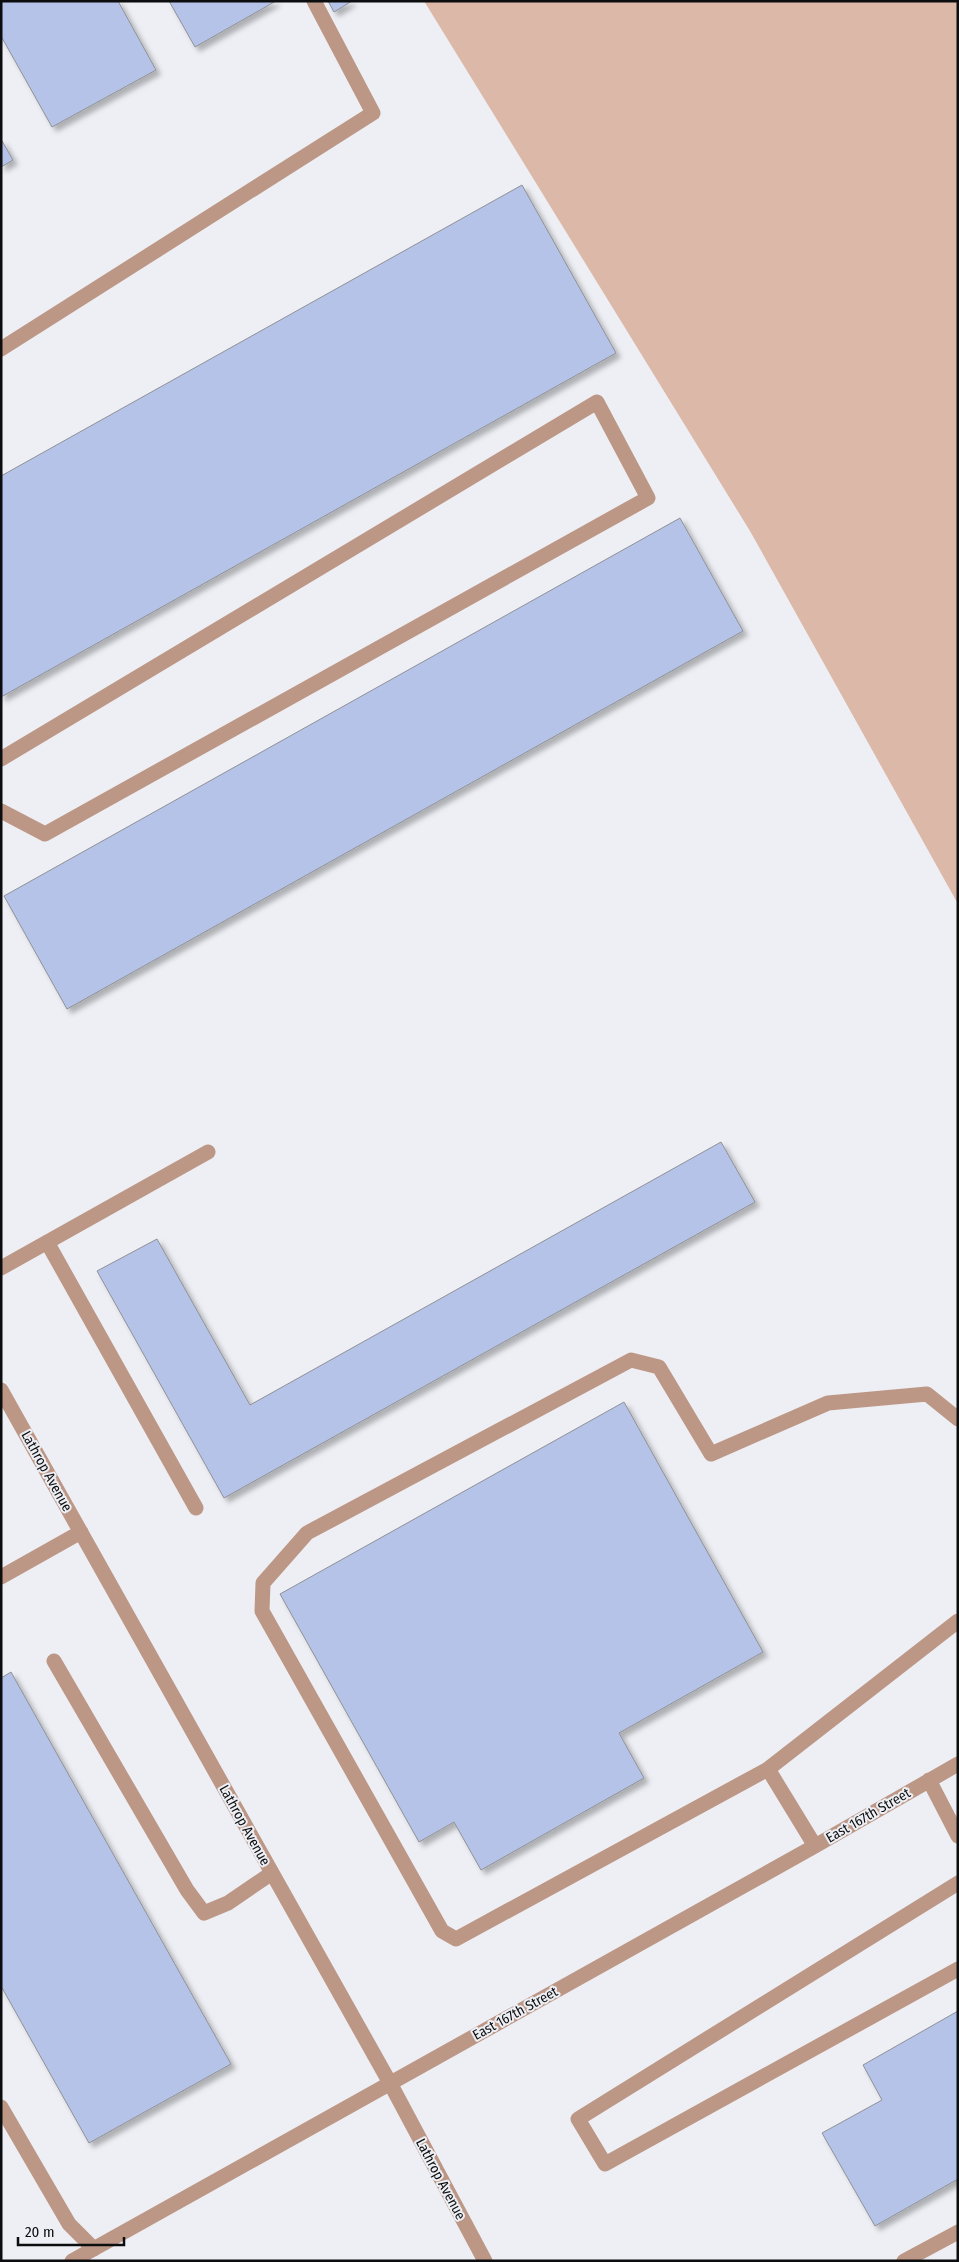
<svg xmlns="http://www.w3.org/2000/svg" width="959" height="2262" viewBox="0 0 959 2262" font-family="'Fira Sans Condensed',sans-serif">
  <defs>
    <filter id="shadow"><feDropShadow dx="4.5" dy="4.5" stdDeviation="2.5" flood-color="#0004"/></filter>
  </defs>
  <rect width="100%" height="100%" fill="#edeff4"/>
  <path fill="#dcb8a8" d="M 424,1 L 958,1 L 958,904 L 750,531 Z"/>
  <path fill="#b5c3e9" stroke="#8f9195" filter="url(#shadow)" d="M 1,1 L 118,1 L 156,70 L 52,127 L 1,36 Z
    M 169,1 L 276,1 L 195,47 Z
    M 328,1 L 352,1 L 334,12 Z
    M 1,139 L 13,160 L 1,167 Z
    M 522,185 L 616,353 L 1,697 L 1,476 Z
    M 680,518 L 743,631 L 67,1009 L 4,896 Z
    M 721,1142 L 755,1202 L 224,1498 L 97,1271 L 157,1239 L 250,1405 Z
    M 624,1402 L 763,1652 L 619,1733 L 644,1778 L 481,1870 L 454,1822 L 419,1842 L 280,1594 Z
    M 11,1672 L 231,2064 L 89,2143 L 1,1986 L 1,1678 Z
    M 958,2011 L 958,2179 L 875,2226 L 822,2133 L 882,2100 L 863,2065 Z"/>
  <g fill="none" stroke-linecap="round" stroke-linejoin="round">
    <path stroke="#bd9786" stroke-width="15" d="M 1,349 L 373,113 L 314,1
      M 1,759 L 597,402 L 648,498 L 45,834 L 1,811
      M 47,1242 L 196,1508
      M 1,1268 L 208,1152
      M 1,1390 L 390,2083 L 485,2261
      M 958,1419 L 927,1394 L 828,1403 L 711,1454 L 659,1367 L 631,1360 L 307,1533 L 263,1583 L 262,1611 L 442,1931 L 456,1939 L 768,1769 L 958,1621
      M 1,1577 L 81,1532
      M 54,1661 L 187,1890 L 204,1913 L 228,1903 L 272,1873
      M 768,1769 L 815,1846
      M 929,1780 L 958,1836
      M 958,1883 L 578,2119 L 605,2164 L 958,1969
      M 1,2107 L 69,2224 L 94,2249
      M 72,2261 L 815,1846 L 958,1764
      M 904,2261 L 958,2232"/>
  </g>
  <g text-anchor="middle" stroke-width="4" stroke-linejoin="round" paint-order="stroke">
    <g font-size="14" fill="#0c0d0e" stroke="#edeff4">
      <text transform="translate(47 1471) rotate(61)" y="5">Lathrop Avenue</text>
      <text transform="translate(868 1815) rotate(-30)" y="5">East 167th Street</text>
      <text transform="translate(245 1825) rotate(61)" y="5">Lathrop Avenue</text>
      <text transform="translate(515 2013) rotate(-29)" y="5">East 167th Street</text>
      <text transform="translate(441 2179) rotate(62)" y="5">Lathrop Avenue</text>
    </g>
  </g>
  <rect width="959" height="2262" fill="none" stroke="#0c0d0e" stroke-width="5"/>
  <path d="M18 2237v8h106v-8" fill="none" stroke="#0c0d0e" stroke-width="2.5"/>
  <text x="25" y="2237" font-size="15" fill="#0c0d0e" stroke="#edeff4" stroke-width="4" paint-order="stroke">20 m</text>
</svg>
